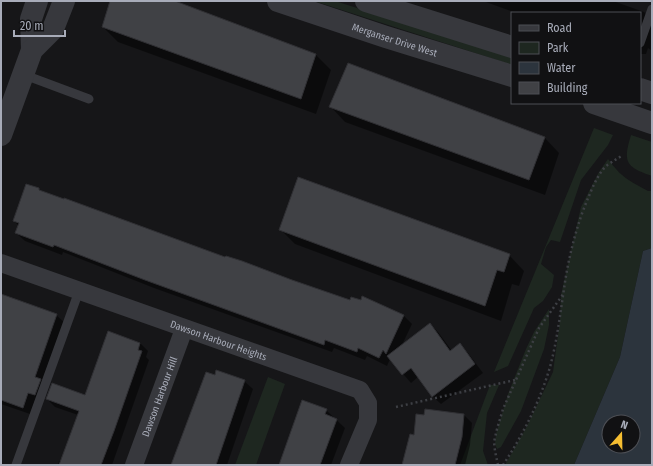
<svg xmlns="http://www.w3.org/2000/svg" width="653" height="466" viewBox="0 0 653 466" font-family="'Fira Sans Condensed',sans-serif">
  <rect width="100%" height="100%" fill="#161618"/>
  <path fill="#1e2720" d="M 314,1 L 335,1 L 512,57 L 512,65 Z
    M 594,128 L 613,135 L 608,145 L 581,180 L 560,242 L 551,240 L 546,247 L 541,264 L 554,275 L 552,287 L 543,301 L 534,308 L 508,366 L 494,372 Z
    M 631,135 L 652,142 L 652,176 C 625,167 623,162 631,135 Z
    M 608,159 C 622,178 628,180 648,191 L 652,191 L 652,248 L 643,251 L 620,357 L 574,465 L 505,465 L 526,428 L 553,372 L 560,320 L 561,295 L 581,207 L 599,172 Z
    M 549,309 L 549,325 L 544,349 L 521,411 L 501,447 L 497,449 L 495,444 L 496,434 L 508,394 L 526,349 L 534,332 Z
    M 268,377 L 285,384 L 256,465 L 235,465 Z
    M 490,385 L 499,385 L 487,413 L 483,451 L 488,465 L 460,465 Z"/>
  <path fill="#2c343d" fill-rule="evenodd" d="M 652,248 L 652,465 L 574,465 L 620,357 L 643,251 ZM 609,422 L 633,422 L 633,446 L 609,446 Z"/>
  <path fill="#0007" d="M 111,1 L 173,1 L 316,55 L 331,70 L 316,114 L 118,42 L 103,27 Z
    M 483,1 L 613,1 L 644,12 L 652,20 L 652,51 L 648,48 L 646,54 L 640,54 L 640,13 L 516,13 Z
    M 330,106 L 544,137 L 559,153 L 545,195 L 345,122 Z
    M 39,189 L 41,192 L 226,258 L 351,301 L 361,301 L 363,298 L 404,316 L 412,324 L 402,345 L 430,324 L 438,332 L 452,351 L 460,345 L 468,353 L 483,373 L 441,404 L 432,396 L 418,377 L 411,383 L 390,359 L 387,366 L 367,356 L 365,360 L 334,348 L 332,352 L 154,288 L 63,252 L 62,255 L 25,241 L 16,233 L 19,226 L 14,221 Z
    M 280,229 L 509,255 L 524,271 L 519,286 L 512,284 L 501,321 L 295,244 Z
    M 1,295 L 56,315 L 64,322 L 30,414 L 1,404 Z
    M 140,343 L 148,351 L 146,357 L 149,360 L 112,465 L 58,465 L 59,461 L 61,462 L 78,415 L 55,407 L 47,399 L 85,396 Z
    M 215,377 L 244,381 L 253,389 L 227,465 L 173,465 Z
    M 326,410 L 345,428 L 331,465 L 280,465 Z
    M 464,415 L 472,423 L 470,445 L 465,465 L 403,465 L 415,436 Z"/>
  <path fill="#404145" stroke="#303034" d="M 110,1 L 175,1 L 316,54 L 301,99 L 102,27 Z
    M 348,63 L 545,137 L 529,180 L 329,107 Z
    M 298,177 L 510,254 L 504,272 L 497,270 L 485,306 L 279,230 Z
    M 26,184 L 39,188 L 39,190 L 64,199 L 64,198 L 225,257 L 226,256 L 242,261 L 292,280 L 350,300 L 351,297 L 361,300 L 362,296 L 404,315 L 386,354 L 383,350 L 379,358 L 358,348 L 357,352 L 325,340 L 324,345 L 145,280 L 54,245 L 53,247 L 15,233 L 19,223 L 13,221 Z
    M 1,294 L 57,314 L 35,377 L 41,379 L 35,395 L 28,393 L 23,408 L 1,400 Z
    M 430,323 L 450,351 L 460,343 L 475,364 L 432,397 L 411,368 L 402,375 L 387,356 Z
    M 108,331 L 140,343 L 138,350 L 142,351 L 114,431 L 101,465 L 59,465 L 79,411 L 46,399 L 52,383 L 85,395 Z
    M 216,370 L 245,380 L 216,465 L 171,465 L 206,372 L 215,375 Z
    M 302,400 L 327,409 L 325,414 L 337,419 L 320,465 L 279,465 Z
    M 425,409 L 464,414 L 462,437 L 455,465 L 402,465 L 410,434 L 414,435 L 416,414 L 424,415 Z"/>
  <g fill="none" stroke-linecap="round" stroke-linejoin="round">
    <path stroke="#3d3f44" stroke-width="2.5" stroke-dasharray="2 3" stroke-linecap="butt" d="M 396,407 L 515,380
      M 498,465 L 495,451 L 494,442 L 497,429 L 503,409 L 539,328 L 564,293
      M 503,465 C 523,435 540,401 550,367 C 557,341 560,315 564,289 C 568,259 577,223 589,196 C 593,186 598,175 605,167 C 611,162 617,159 623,155"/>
    <path stroke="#37383d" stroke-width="9" d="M 640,43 L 652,9
      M 22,74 L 89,99
      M 16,465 L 79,291"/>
    <g stroke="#37383d" stroke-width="18">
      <path id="s1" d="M 1,263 L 360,390 L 368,403 L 368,420 L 349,465"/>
      <path id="s2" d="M 134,465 L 184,329"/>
    </g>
    <g stroke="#37383d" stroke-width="22">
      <path id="s3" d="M 278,1 L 386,37 L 512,76"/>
      <path d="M 366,1 L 512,47"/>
      <path d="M 32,50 L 31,19 L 37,1"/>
      <path d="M 640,89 L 652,93"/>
      <path d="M 594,103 L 652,123"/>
      <path d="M 1,135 L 32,50 L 53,29 L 64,1"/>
    </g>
  </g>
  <g text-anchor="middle" stroke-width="4" stroke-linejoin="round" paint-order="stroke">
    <g font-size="10" fill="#a8acb9" stroke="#111113">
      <text dy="4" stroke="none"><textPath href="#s3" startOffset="123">Merganser Drive West</textPath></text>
      <text dy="4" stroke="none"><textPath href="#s1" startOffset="231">Dawson Harbour Heights</textPath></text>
      <text dy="4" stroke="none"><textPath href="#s2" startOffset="73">Dawson Harbour Hill</textPath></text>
    </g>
  </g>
  <rect width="653" height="466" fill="none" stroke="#a8acb9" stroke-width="4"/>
  <rect x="511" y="12" width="130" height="92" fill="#111113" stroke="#4d4f55"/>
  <rect x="519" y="25" width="20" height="6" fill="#37383d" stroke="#4d4f55"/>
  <text x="547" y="32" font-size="12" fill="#a8acb9">Road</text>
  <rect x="519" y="42" width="20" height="12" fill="#1e2720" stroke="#4d4f55"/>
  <text x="547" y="52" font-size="12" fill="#a8acb9">Park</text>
  <rect x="519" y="62" width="20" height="12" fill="#2c343d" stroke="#4d4f55"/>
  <text x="547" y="72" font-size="12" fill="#a8acb9">Water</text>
  <rect x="519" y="82" width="20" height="12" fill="#404145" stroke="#4d4f55"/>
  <text x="547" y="92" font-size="12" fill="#a8acb9">Building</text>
  <g transform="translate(621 434) rotate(20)"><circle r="19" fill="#111113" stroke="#4d4f55"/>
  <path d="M0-3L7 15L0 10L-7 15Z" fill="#f6be31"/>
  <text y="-6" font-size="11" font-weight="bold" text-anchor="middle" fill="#a8acb9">N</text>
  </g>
  <path d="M14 30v6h51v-6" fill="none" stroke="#a8acb9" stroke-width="2"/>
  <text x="20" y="30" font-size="12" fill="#a8acb9" stroke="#111113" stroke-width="3" paint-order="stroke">20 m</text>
</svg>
